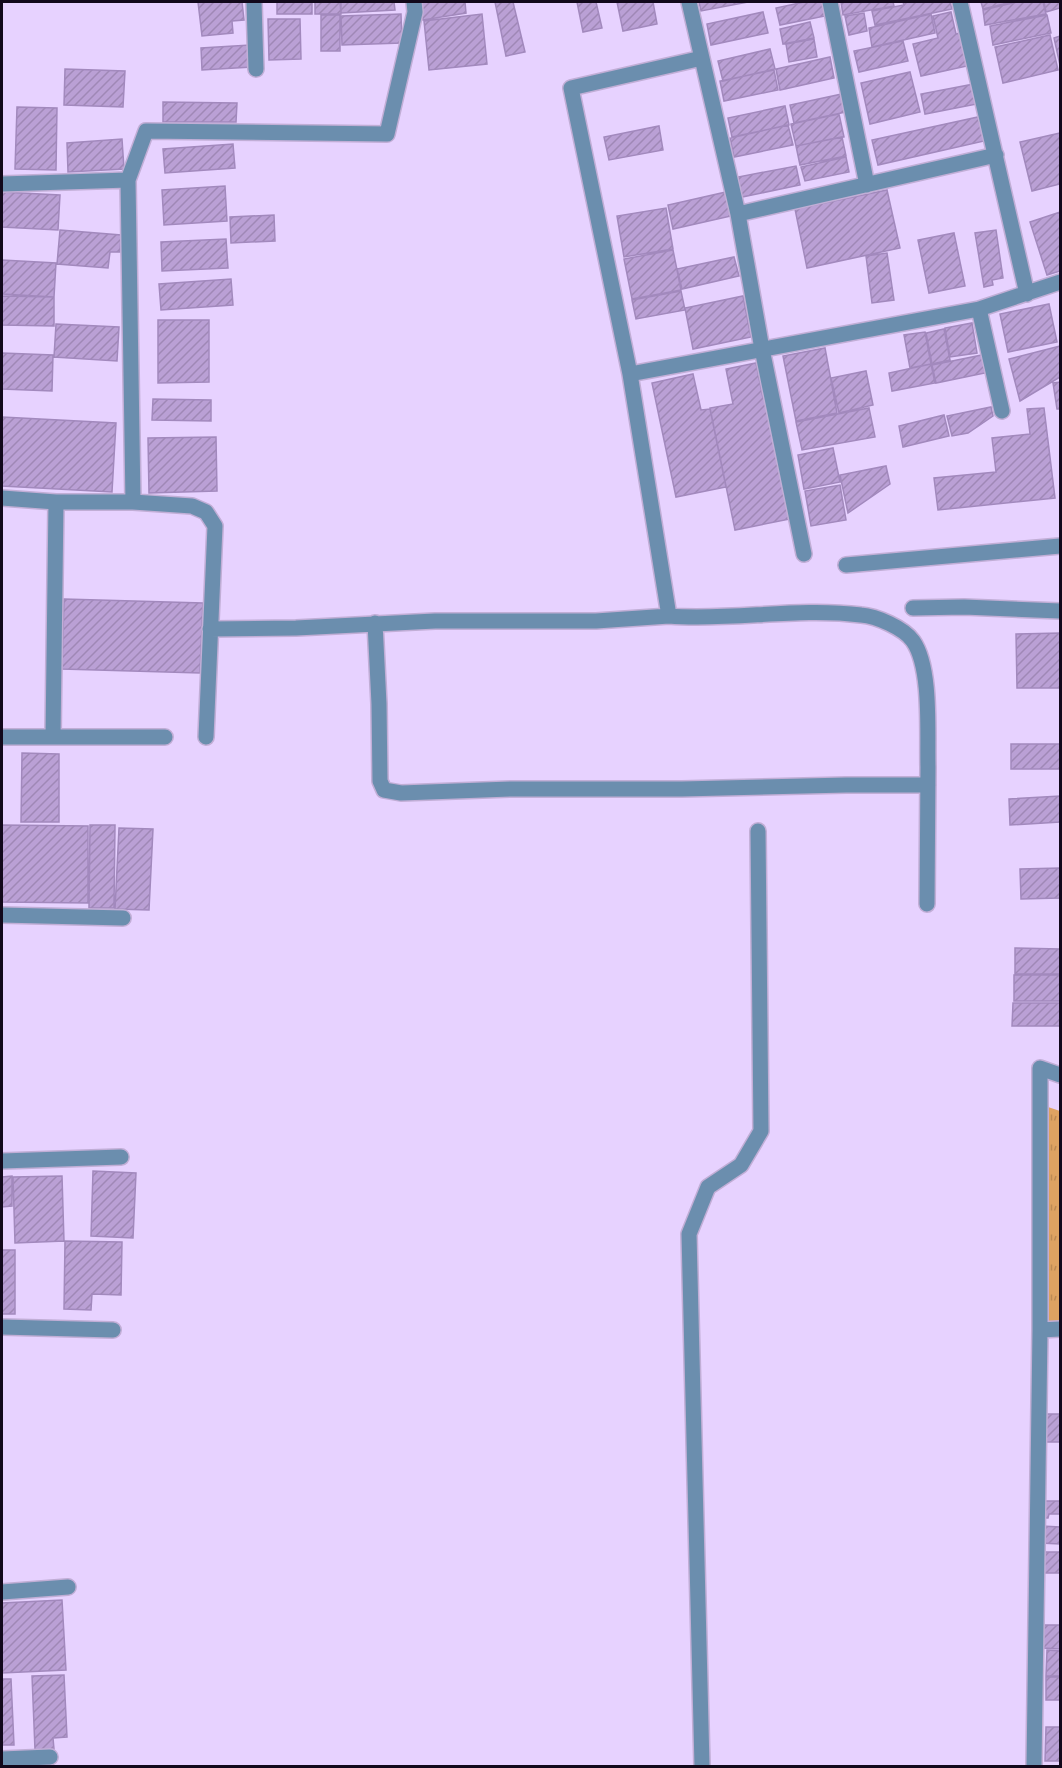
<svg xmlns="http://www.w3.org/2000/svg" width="1062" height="1768" viewBox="0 0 1062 1768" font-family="'Asap Condensed',sans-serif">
  <defs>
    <pattern id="grass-tufts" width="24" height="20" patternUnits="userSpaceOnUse" patternTransform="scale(1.5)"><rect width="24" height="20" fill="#dea262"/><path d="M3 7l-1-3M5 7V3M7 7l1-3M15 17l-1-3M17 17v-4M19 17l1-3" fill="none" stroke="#bd8a54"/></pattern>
    <pattern id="building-hatch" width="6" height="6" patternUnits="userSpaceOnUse" patternTransform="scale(1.5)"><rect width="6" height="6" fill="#baa0d5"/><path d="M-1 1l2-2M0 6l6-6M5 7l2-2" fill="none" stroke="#9f88b6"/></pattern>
  </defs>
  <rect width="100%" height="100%" fill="#e7d2ff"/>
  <path fill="url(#grass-tufts)" d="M 1042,1105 L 1060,1111 L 1060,1325 L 1044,1325 Z"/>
  <path fill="url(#building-hatch)" stroke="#a289bd" stroke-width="1.5" d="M 198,2 L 242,2 L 244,20 L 232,21 L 233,33 L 202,36 Z
    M 277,2 L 312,2 L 312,14 L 277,14 Z
    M 315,2 L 340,2 L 341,14 L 315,14 Z
    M 341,2 L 394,2 L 395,10 L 341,13 Z
    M 420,2 L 465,2 L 466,13 L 423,20 Z
    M 495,2 L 513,2 L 525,52 L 506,56 Z
    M 577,2 L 596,2 L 602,28 L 583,32 Z
    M 617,2 L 653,2 L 657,24 L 623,31 Z
    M 699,2 L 748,2 L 701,11 Z
    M 804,2 L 822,2 L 825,16 L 780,25 L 776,8 Z
    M 841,2 L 893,2 L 894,6 L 843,15 Z
    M 903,2 L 950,2 L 952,9 L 875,25 L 872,11 L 904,5 Z
    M 981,2 L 1012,2 L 983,9 Z
    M 1017,2 L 1043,2 L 1046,14 L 985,25 L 983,10 Z
    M 1044,2 L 1060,2 L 1060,8 L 1046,12 Z
    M 763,12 L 768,33 L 711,45 L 707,24 Z
    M 951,12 L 956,34 L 960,33 L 967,66 L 921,76 L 913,44 L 938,38 L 933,16 Z
    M 864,13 L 867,31 L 849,35 L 845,16 Z
    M 401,14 L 402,43 L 342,45 L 341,16 Z
    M 482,14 L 487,64 L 429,70 L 424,21 Z
    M 931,14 L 935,33 L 872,47 L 869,28 Z
    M 321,15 L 340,15 L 340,51 L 321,51 Z
    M 1047,15 L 1051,33 L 993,45 L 990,26 Z
    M 268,19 L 300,19 L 301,59 L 269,60 Z
    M 810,22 L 814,38 L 783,44 L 780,29 Z
    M 1050,35 L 1058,70 L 1003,83 L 995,47 Z
    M 1060,36 L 1060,65 L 1054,38 Z
    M 814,39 L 817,57 L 789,62 L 786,44 Z
    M 903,41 L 908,61 L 859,72 L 854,51 Z
    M 250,45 L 252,67 L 202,70 L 201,48 Z
    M 770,49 L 775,69 L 723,81 L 718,61 Z
    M 830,57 L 834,78 L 780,90 L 776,69 Z
    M 65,69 L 125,71 L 123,107 L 64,105 Z
    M 774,70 L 778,90 L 724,101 L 720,81 Z
    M 910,72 L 920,112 L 870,124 L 861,83 Z
    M 974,84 L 977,104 L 925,114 L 921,94 Z
    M 842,94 L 846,112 L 794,123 L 790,105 Z
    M 163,102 L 237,103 L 236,122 L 163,122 Z
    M 785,106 L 789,125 L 732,137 L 728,118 Z
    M 17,107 L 57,108 L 56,170 L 15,169 Z
    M 839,114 L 844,137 L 796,146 L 791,124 Z
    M 978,117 L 984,141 L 878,165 L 872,140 Z
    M 788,125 L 793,145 L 734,157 L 730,138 Z
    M 659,126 L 663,150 L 609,160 L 604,137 Z
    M 1060,133 L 1060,184 L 1032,191 L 1020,142 Z
    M 842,137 L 846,156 L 800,165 L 796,146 Z
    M 122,139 L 124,169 L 68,172 L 67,143 Z
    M 233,144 L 235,168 L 165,173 L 163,149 Z
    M 846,157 L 849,172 L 805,181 L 801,167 Z
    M 796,166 L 800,185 L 742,197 L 738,177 Z
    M 225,186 L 227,221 L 164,225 L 162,190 Z
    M 887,190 L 900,248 L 807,268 L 795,209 Z
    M 2,192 L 60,195 L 58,230 L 2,227 Z
    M 726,192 L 731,216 L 673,229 L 668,205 Z
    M 666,208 L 673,249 L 624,257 L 617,216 Z
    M 1060,212 L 1060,271 L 1047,275 L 1030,222 Z
    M 274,215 L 275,241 L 231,243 L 230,217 Z
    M 60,230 L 121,235 L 120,252 L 110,252 L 108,268 L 57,264 Z
    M 996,230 L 1003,278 L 992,280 L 993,285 L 984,287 L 975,233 Z
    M 954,233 L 965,286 L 929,293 L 918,240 Z
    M 226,239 L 228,268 L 162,271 L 161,242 Z
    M 673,250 L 681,290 L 632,299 L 624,259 Z
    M 887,253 L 894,300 L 872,303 L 866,256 Z
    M 734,257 L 739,276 L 682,289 L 677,269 Z
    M 2,260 L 56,263 L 54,297 L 2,294 Z
    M 231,279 L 233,305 L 161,310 L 159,284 Z
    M 681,291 L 685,310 L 636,319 L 632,300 Z
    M 2,296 L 54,297 L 54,326 L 2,325 Z
    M 743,296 L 751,337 L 693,349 L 685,308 Z
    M 1049,304 L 1057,342 L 1008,352 L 1000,314 Z
    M 158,320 L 209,320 L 209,382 L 158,383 Z
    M 972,323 L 977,353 L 950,357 L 945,328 Z
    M 56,324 L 119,327 L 117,361 L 54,357 Z
    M 944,329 L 950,360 L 932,364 L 926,333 Z
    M 925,332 L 931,364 L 910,368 L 904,335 Z
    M 1060,346 L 1060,377 L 1020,401 L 1009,359 Z
    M 825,348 L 837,413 L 796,421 L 783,356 Z
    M 2,353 L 53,355 L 52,391 L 2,389 Z
    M 982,355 L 985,373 L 936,383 L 932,365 Z
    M 756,363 L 763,398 L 765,397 L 790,519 L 735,530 L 710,408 L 733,404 L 726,369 Z
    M 931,364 L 935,383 L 892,391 L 889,373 Z
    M 866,371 L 873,405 L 839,413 L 831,378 Z
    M 693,374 L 701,410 L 710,409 L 726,487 L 676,497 L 652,383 Z
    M 1060,382 L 1060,409 L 1057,409 L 1053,383 Z
    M 153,399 L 211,400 L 211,421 L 152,420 Z
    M 991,407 L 993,416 L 968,433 L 952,436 L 947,416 Z
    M 869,408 L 875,437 L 802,450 L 796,422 Z
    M 1044,408 L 1055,498 L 938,510 L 934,478 L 996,472 L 992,438 L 1030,434 L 1027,409 Z
    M 944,415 L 949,436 L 903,447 L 899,426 Z
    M 2,417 L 116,423 L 112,492 L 2,486 Z
    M 216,437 L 217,491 L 149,493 L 148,438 Z
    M 833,448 L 840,482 L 804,489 L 798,455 Z
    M 886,466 L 890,484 L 848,513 L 840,475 Z
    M 840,485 L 846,520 L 811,526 L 805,491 Z
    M 64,599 L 203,603 L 200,673 L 62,669 Z
    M 1060,633 L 1060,688 L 1017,688 L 1016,634 Z
    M 1011,744 L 1060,744 L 1060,769 L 1011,769 Z
    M 22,753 L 59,754 L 59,822 L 21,822 Z
    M 1060,796 L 1060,822 L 1010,825 L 1009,799 Z
    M 2,825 L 88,826 L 88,903 L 2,902 Z
    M 90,825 L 115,825 L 114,908 L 89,908 Z
    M 119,828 L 153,829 L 149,910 L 115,909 Z
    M 1060,868 L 1060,898 L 1021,899 L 1020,869 Z
    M 1015,948 L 1060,949 L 1060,974 L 1015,974 Z
    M 1014,975 L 1060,975 L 1060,1001 L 1014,1001 Z
    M 1013,1003 L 1060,1003 L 1060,1026 L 1012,1026 Z
    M 93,1171 L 136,1173 L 133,1238 L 91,1236 Z
    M 12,1176 L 12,1206 L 2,1207 L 2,1177 Z
    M 62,1176 L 64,1241 L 15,1243 L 13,1177 Z
    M 65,1241 L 122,1242 L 121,1295 L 92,1294 L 91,1310 L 64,1309 Z
    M 2,1250 L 15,1250 L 15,1314 L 2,1314 Z
    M 1044,1414 L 1060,1414 L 1060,1442 L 1045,1442 Z
    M 1043,1501 L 1060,1501 L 1060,1514 L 1049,1514 L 1048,1518 L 1040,1518 Z
    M 1041,1526 L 1060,1527 L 1060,1544 L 1040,1543 Z
    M 1044,1552 L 1060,1552 L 1060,1573 L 1043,1573 Z
    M 62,1600 L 66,1670 L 2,1673 L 2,1603 Z
    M 1044,1625 L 1060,1625 L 1060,1649 L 1043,1648 Z
    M 1047,1650 L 1060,1651 L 1060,1676 L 1046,1676 Z
    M 64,1675 L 67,1737 L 53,1738 L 54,1749 L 35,1750 L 32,1676 Z
    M 1046,1677 L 1060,1677 L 1060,1700 L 1046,1700 Z
    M 2,1679 L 11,1679 L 14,1745 L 2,1745 Z
    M 1046,1727 L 1060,1727 L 1060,1761 L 1045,1761 Z"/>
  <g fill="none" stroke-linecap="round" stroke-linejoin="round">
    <defs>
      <path id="street" d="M 254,2 L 256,69
        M 689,2 L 738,214 L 762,349 L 804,554
        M 830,2 L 867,185
        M 960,2 L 1027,294
        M 702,58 L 571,88 L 630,374 L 979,309 L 1060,282
        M 2,184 L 128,180 L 146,131 L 387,134 L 415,12 L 414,2
        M 738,214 L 996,155
        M 979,309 L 1002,411
        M 630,374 L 669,616 C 732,621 797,607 861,615 C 876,616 904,628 913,641 C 932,668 927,734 928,767 C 928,813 927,858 927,904
        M 2,498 L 56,502 L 133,502 L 128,180
        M 133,502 L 192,506 L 206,512 L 215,526 L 206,737
        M 846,565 L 1060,546
        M 913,608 L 964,607 L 1060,611
        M 375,623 L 379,704 L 380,781 L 384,790 L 401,793 L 511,789 L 682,789 L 846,785 L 928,785
        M 210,629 L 296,628 L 435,621 L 596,621 L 669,616
        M 2,737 L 165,737
        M 53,737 L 56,502
        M 2,915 L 123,918
        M 2,1161 L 121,1157
        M 2,1327 L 113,1330
        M 1040,1330 L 1060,1329
        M 2,1592 L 68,1587
        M 2,1759 L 50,1757
        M 702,1766 L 689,1234 L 708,1187 L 741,1165 L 761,1131 L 758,831
        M 1034,1766 L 1040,1330 L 1040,1068 L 1060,1075"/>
    </defs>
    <use href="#street" stroke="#c1aed6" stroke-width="18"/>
    <use href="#street" stroke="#6b8eae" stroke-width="15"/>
  </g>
  <rect width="1062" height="1768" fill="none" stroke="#12081b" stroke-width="6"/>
</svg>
